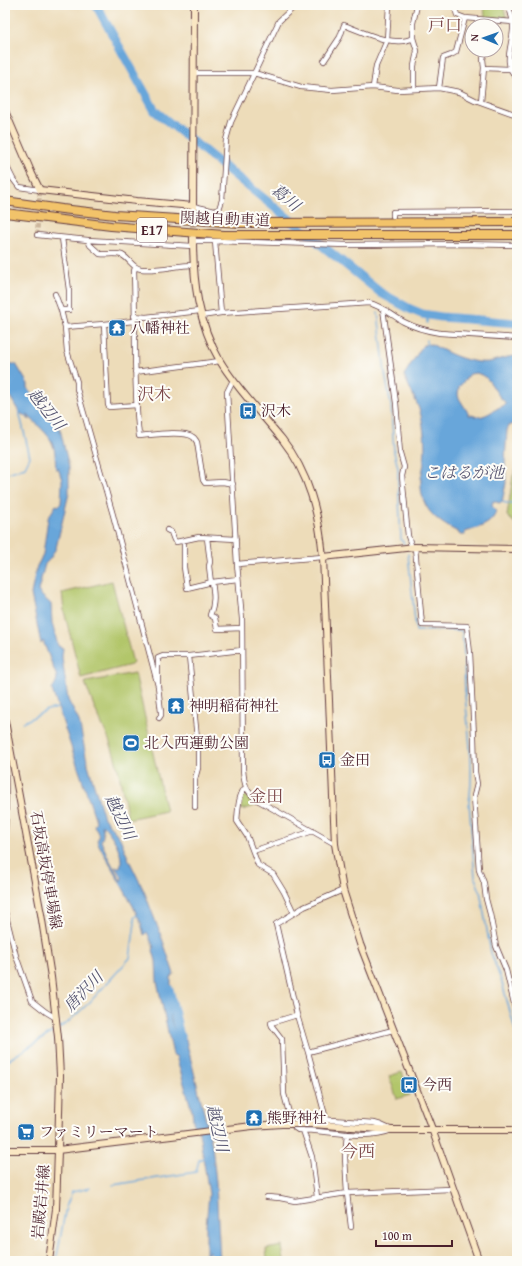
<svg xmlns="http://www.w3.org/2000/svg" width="522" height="1266" viewBox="0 0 522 1266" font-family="'Gentium Book Plus','Noto Serif JP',serif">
  <rect width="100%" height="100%" fill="#fdfcf7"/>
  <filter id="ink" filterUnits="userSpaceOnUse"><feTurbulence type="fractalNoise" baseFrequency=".025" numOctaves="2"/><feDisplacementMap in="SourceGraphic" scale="8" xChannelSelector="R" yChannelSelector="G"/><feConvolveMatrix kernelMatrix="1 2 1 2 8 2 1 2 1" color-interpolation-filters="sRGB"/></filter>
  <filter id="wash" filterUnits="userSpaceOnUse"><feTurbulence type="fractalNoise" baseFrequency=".012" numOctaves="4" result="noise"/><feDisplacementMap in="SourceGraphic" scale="16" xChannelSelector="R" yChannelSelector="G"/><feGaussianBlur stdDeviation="0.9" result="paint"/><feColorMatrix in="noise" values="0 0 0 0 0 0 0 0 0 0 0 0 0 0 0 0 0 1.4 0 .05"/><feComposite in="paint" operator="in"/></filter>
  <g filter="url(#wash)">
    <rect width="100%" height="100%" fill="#eddcb9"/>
    <path fill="#b2c66b" stroke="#7e724b" d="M 484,5 L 503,5 L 507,20 L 485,18 Z
      M 517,468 L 517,525 L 507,516 L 513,476 Z
      M 112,581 L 133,663 L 131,665 L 81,678 L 64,611 L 62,593 Z
      M 135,673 L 166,811 L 128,819 L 118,769 L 114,754 L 109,740 L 95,709 L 85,683 L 86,682 Z
      M 243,793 L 255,806 L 242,810 L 241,808 Z
      M 402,1072 L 410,1095 L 397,1099 L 389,1076 Z
      M 282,1246 L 284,1261 L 267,1261 L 266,1249 Z"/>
    <path fill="#68a6da" stroke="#596282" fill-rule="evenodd" d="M 431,344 C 448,353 469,364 489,362 C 498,360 508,356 517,356 L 517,422 L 509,426 L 507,430 L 505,460 L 506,483 L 502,502 L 499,503 L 493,501 L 492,506 L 496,511 C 493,525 477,528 465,532 L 465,535 L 460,535 L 458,532 C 434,520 419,507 421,478 C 422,472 424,466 424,460 C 426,447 424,433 422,420 C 419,404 410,390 404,375 L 423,345 ZM 476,373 C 492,376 493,393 505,402 L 505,405 L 503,406 C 493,409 483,421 472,415 L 470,416 L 459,398 L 458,395 L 459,387 L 470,374 Z
      M 10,364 L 16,364 L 28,384 L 28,388 L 60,429 L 69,467 L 69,493 L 56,548 L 50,559 L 45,564 L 38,591 L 42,596 L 51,604 L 52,623 L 58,646 L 63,648 L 62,657 L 68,700 L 79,721 L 87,761 L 104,818 L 120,838 L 129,860 L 144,891 L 163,941 L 174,974 L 171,978 L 171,1019 L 174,1029 L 186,1040 L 212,1145 L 216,1182 L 220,1261 L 211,1261 L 212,1257 L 209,1250 L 206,1261 L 206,1225 L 209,1194 L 198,1126 L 194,1128 L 192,1111 L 176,1056 L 173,1055 L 157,981 L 156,961 L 153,950 L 154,948 L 147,932 L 144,935 L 141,923 L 133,906 L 99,845 L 97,840 L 99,837 L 97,830 L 94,826 L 96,822 L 95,818 L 52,690 C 54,685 57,682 57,677 L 43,641 L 41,644 L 31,594 L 36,569 L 43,554 L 48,518 L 56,505 L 59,506 L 61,503 L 62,480 L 58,468 L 56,470 C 55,463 56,453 53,445 C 50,434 34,423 27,414 L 30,420 L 19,412 L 5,388 L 5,366 ZM 102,824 C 111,833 125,854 120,867 L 115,867 L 122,877 L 121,881 L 108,857 L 101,841 L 103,836 Z"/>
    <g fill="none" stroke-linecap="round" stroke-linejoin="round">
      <path stroke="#68a6da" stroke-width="1.5" d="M 379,297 L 381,293
        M 378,313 L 385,373 L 391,406 L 394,452 L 398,468 L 398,480 L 401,539 L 404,544
        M 427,323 L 427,315
        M 427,345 L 427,340
        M 5,474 L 25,467 L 30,457 L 19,411
        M 502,502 L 517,505
        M 408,554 L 416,631 L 461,630 L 462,632 C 463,641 464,650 464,659 C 465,674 464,690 466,705 C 469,737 474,770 469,802 L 475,878 L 480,891 L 491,953 L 502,983 L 516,1033 L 517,1050
        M 22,723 L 47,710 L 58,708
        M 59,1028 L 67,1023 L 89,1003 L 130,958 L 135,923 L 134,918 L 139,913
        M 517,1055 L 516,1066 L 517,1081
        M 5,1062 L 56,1030
        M 113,1185 L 196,1172 L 199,1160 L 205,1157
        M 56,1261 L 66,1207 L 72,1192 L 90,1188"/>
      <path stroke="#68a6da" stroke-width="9" d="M 96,5 L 155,111 L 381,293 L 410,309 L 422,314 L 441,317 L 517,323
        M 169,989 L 182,1045"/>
    </g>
  </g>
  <g filter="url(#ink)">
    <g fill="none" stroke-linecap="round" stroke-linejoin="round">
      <path stroke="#ccb69d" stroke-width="4.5" stroke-dasharray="4.5 2" stroke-linecap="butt" d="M 37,235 L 40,190
        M 392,241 L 393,221"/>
      <path stroke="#ccb69d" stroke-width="6" stroke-dasharray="6 3" stroke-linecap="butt" d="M 193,212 L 193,236"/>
      <defs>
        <path id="street" d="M 454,5 L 457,15 L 465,18
          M 508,5 C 511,13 514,21 513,30 C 512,47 502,64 517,78
          M 413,38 L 417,51 L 414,66 L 414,89
          M 324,61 L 340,37 L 344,25 C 363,32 394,48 413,38 L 413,23 L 417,5
          M 484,68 L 510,69
          M 194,73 L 254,73 L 301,87 L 332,90 L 373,87 L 398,90 L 439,88 L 459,92 L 475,100 L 517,115
          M 373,87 L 376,66 L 387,40 L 389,5
          M 439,88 L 443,58 L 451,55 L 456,52 L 465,18 L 513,22
          M 481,102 L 484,68 L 483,59 L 485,50
          M 5,163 L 13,179 L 19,187 L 40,190
          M 193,206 L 215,211 L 219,209 L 222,200 L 226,140 L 231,122 L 279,21 L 296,5
          M 393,216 L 393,212 L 517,211
          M 37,235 L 88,240 L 90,245 L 100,254 C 107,255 115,253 122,255 C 130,259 132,268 141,269 C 159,271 176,265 194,265
          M 62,238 L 69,290 L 69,310 L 61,310 L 65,327 L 104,324
          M 88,240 L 193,246
          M 193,241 L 215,241 L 221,313
          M 215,241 L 347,245 L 458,244 L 517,245
          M 135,268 L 134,271 C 136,326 133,381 139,436 C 151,435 184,430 193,437 C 195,438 196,441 197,442 L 203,480 L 205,483 L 223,482 L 233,484
          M 55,294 L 61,310
          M 383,309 L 396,403 L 400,453 L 404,467 L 402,476 L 408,536 L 412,548
          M 134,316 L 146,317 L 200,311
          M 201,316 L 221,313 L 369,303 C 382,306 393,316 404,322 C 415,328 428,331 440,333 L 517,338
          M 134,321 L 104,324 L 108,405 L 109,407 L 137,405
          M 65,327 L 67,351 L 77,382 L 77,389 L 113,515 L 158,686
          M 135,372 L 220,361
          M 233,380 L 227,392 L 237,564 L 242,619 L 243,769 C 244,785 246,792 259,801 L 335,844
          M 167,530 L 171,532 L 174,540 L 176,542 L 199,537 L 236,539
          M 207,538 L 210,562 L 209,566 L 211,583
          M 184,540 L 184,567 L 187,588 L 212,582 L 238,579
          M 415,547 L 422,625 L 467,626 L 470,653 L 474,737 L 475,772 L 477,784 L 474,796 L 479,870 L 484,883 L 486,899 L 490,914 L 496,946 L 506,970 L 517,1016
          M 237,564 L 323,557
          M 212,582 C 214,594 215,604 210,615 L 215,618 L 217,629 L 242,628
          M 189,656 L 198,749 L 198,768 L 195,779 L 195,807
          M 159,718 L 161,715 L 161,712 L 158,686 L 158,658 L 163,656 L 189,656 L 242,650
          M 5,751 L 6,809 L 5,833
          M 246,787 C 238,794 238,811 237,821 L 247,836 L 258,865 L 273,874 L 284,892 L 294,913
          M 253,851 L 313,831
          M 5,912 L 16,956 L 32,1001 L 46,1012 L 56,1018
          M 308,1052 L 393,1030
          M 290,1117 L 374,1123 L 381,1125 L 392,1130 C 365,1141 327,1130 298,1130 L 295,1128 L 290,1117 L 284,1094 L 282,1039 L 272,1026 L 271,1023 L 297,1015
          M 326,1119 L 308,1052 L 297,1015 L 276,924 L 304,907 L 343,890
          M 303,1130 L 312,1157 L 317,1197
          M 347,1134 L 345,1157 L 347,1193 L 351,1227
          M 267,1197 L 280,1198 L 295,1201 L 347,1193 L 452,1189"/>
        <path id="secondary" d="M 5,111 L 32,174 L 40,190 L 137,201 L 193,206
          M 193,212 L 194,5
          M 193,238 C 193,281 198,323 220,361 C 237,389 261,413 282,439 C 309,473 319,514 323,557 L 335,844 L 343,890 L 360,944 L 432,1129 L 479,1261
          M 323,557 L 415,547 L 517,549
          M 5,721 L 41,914 L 51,977 L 58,1037 L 60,1076 L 58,1150 L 56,1209 L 49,1261
          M 311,1124 L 392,1130 L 517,1130
          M 5,1150 L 58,1150 L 252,1126"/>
        <path id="highway" d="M 5,201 L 62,209 L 115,215 L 239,223 L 517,222
          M 5,213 L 111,226 L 224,235 L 517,235"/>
      </defs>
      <use href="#street" stroke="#623b40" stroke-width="6"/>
      <use href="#secondary" stroke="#623b40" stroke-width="8"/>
      <use href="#highway" stroke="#623b40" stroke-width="10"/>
      <use href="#street" stroke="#fff" stroke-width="4.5"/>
      <use href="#secondary" stroke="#fae7c3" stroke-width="6"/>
      <use href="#highway" stroke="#f2c36a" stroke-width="8"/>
      <defs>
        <path id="secondary-bridge" d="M 252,1126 L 282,1124 L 311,1124"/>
      </defs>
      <use href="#secondary-bridge" stroke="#623b40" stroke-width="8" stroke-linecap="butt"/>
      <use href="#secondary-bridge" stroke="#fae7c3" stroke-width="6"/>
    </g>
  </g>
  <defs>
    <symbol id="temple-square" viewBox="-11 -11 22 22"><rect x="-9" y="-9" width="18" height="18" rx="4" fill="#1f6fb2" stroke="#fdfcf7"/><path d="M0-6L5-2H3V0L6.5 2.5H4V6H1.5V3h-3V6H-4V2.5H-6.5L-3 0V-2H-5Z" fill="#fff"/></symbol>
    <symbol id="bus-square" viewBox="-11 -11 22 22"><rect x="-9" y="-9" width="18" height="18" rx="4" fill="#1f6fb2" stroke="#fdfcf7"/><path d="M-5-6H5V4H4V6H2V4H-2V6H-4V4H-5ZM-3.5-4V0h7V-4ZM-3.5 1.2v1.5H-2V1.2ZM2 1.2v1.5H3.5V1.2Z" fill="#fff"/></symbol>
    <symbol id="stadium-square" viewBox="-11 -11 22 22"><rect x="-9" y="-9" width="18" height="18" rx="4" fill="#1f6fb2" stroke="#fdfcf7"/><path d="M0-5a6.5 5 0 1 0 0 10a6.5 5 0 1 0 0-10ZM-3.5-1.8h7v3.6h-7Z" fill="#fff"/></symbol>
    <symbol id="supermarket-square" viewBox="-11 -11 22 22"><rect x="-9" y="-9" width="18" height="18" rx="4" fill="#1f6fb2" stroke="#fdfcf7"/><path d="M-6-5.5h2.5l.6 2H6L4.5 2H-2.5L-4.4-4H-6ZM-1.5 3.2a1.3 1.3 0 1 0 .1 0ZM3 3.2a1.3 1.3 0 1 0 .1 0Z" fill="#fff"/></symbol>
  </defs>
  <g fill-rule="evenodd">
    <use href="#temple-square" x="107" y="318" width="20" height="20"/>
    <use href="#bus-square" x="238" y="401" width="20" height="20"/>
    <use href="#temple-square" x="166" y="696" width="20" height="20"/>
    <use href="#stadium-square" x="121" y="733" width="20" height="20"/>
    <use href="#bus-square" x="317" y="750" width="20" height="20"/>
    <use href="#bus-square" x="399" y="1075" width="20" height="20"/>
    <use href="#temple-square" x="244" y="1108" width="20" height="20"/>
    <use href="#supermarket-square" x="16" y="1122" width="20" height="20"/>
  </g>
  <g text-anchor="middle" stroke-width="4" stroke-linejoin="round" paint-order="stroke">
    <rect fill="#fdfcf7" stroke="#806168" stroke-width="1" x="137" y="218" width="30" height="24" rx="3"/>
    <g font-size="14" font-weight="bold" fill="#4a1f2b">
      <text x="152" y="235">E17</text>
    </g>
    <g font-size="15" fill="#4a1f2b" stroke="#fdfcf7">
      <text transform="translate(225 219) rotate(2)" y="5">関越自動車道</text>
      <text transform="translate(46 870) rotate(80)" y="5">石坂高坂停車場線</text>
      <text transform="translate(41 1202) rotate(-85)" y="5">岩殿岩井線</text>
    </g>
    <g font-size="15" fill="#4a1f2b" stroke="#fdfcf7" text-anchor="start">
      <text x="130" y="333">八幡神社</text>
      <text x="261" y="416">沢木</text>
      <text x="189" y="711">神明稲荷神社</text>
      <text x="144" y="748">北入西運動公園</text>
      <text x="340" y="765">金田</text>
      <text x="422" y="1090">今西</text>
      <text x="267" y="1123">熊野神社</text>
      <text x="39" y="1137">ファミリーマート</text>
    </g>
    <g font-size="16" font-style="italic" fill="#565571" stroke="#fdfcf7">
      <text transform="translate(286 197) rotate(39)" y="6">葛川</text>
      <text transform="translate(47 409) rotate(51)" y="6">越辺川</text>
      <text x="464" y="478">こはるが池</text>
      <text transform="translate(121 817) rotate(64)" y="6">越辺川</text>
      <text transform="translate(83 991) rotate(-46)" y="6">唐沢川</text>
      <text transform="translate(218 1128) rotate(77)" y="6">越辺川</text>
    </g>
    <g font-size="17" fill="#7c4749" stroke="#fdfcf7">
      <text x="445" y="31">戸口</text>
      <text x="154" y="400">沢木</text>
      <text x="266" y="802">金田</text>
      <text x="358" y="1157">今西</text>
    </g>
  </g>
  <rect width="522" height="1266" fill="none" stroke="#fdfcf7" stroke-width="20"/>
  <g transform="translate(484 38) rotate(272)"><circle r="19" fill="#fdfcf7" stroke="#b5a4a5"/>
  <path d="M0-3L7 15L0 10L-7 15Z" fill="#1f6fb2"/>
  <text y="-6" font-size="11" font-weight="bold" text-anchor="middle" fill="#4a1f2b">N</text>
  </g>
  <path d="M376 1240v6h76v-6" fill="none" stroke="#4a1f2b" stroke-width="2"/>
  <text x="382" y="1240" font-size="12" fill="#4a1f2b" stroke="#fdfcf7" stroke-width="3" paint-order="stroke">100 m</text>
</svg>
